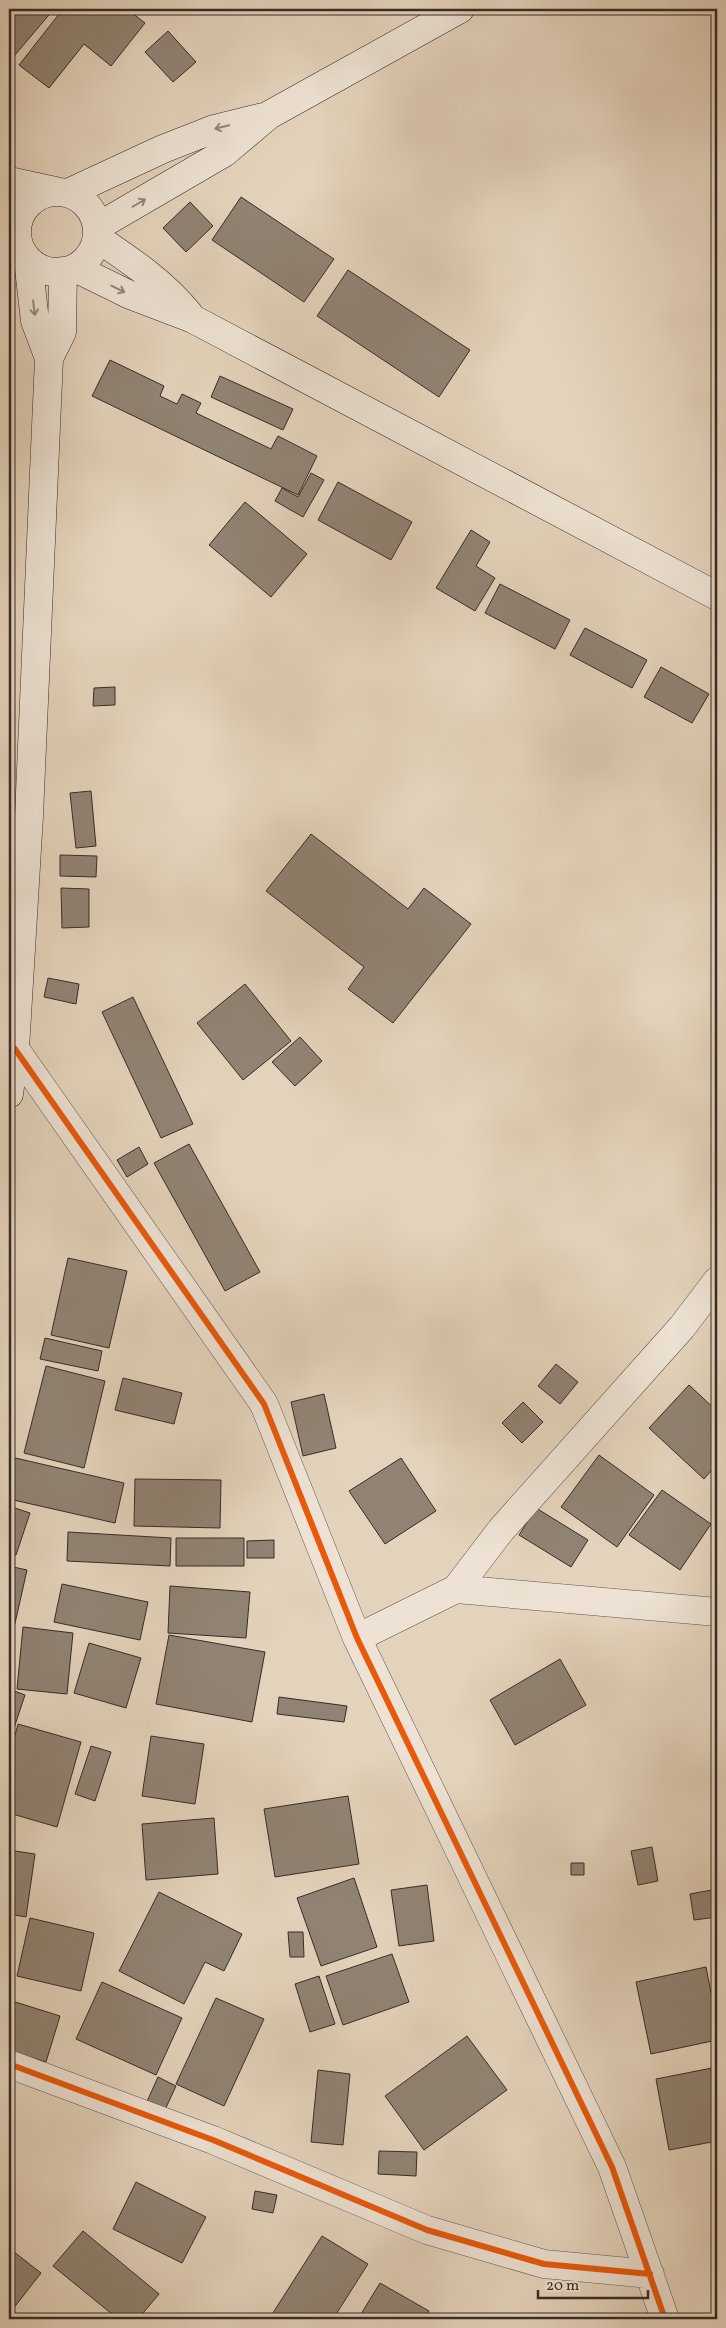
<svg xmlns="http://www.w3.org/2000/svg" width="726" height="2328" viewBox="0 0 726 2328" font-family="Vollkorn,serif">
  <rect width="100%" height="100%" fill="#e4d3bc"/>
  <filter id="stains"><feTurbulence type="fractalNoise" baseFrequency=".004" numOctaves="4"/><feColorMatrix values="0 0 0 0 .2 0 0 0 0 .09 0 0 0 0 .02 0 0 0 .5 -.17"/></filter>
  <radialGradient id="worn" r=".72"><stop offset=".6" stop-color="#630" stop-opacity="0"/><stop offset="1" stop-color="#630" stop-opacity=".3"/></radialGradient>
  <path fill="#918374" stroke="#372c26" d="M 9,9 L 54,9 L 9,62 Z
    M 63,9 L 127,9 L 145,23 L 111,66 L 84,44 L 49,88 L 19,65 Z
    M 168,31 L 196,62 L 173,82 L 145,52 Z
    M 241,197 L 334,259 L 304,302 L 212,240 Z
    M 190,202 L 213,226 L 186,252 L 163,228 Z
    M 348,270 L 470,350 L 439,397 L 317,316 Z
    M 110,360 L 164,386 L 160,396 L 177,404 L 182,394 L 201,403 L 196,413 L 271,449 L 278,436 L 317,456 L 298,495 L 92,396 Z
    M 220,376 L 293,409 L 283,430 L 211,397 Z
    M 311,473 L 324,480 L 303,517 L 275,501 L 282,488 L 298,497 Z
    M 338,482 L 412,522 L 391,560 L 318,520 Z
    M 245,502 L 307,554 L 271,597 L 209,545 Z
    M 471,530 L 490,542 L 476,566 L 495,578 L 475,611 L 436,588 Z
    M 500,584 L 570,620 L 555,649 L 485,613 Z
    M 585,628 L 647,660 L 632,688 L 570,655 Z
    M 661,667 L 709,694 L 692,723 L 644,697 Z
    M 115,687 L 115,705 L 93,706 L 94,688 Z
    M 91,791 L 96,846 L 76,848 L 70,793 Z
    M 311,834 L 408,909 L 424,888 L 471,924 L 393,1023 L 348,989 L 364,967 L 266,891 Z
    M 60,855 L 97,856 L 96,877 L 60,876 Z
    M 61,888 L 89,889 L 89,927 L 62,928 Z
    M 48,978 L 79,984 L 76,1004 L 44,997 Z
    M 245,984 L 291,1041 L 243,1080 L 197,1023 Z
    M 133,997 L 193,1124 L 161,1138 L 102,1012 Z
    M 300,1037 L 322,1061 L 295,1086 L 272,1062 Z
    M 189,1144 L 260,1272 L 225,1291 L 154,1163 Z
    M 139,1147 L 148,1164 L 127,1177 L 117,1160 Z
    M 68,1258 L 127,1271 L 109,1348 L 51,1335 Z
    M 45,1338 L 102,1351 L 98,1371 L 40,1359 Z
    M 556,1364 L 578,1382 L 560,1404 L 538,1386 Z
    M 46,1366 L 105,1381 L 84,1468 L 24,1453 Z
    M 123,1378 L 182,1393 L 174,1424 L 115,1410 Z
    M 689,1385 L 717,1411 L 717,1464 L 704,1479 L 649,1428 Z
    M 324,1394 L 336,1448 L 303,1456 L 291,1402 Z
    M 523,1402 L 543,1422 L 522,1443 L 502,1423 Z
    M 599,1455 L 654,1495 L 617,1547 L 561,1507 Z
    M 11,1457 L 124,1483 L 115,1523 L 9,1499 L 9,1467 Z
    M 401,1458 L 436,1511 L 385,1544 L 349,1491 Z
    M 135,1479 L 221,1480 L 220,1528 L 134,1526 Z
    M 662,1490 L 711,1524 L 680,1570 L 629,1535 Z
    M 9,1506 L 30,1513 L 16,1555 L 9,1553 Z
    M 536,1508 L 588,1540 L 571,1567 L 519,1535 Z
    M 68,1532 L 171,1538 L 170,1566 L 67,1561 Z
    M 176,1538 L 244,1538 L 244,1566 L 176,1566 Z
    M 274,1540 L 274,1558 L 247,1558 L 247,1541 Z
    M 9,1566 L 27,1570 L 9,1650 Z
    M 62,1584 L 148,1602 L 140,1640 L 54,1622 Z
    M 170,1586 L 250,1592 L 246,1638 L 168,1633 Z
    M 23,1627 L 73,1633 L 67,1694 L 17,1689 Z
    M 169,1635 L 265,1652 L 252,1722 L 156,1704 Z
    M 89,1643 L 141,1658 L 126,1708 L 74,1693 Z
    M 560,1659 L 586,1705 L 515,1745 L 490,1700 Z
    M 9,1689 L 25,1695 L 9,1743 Z
    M 279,1697 L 347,1706 L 344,1722 L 277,1714 Z
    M 18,1724 L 81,1742 L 57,1827 L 9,1813 L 9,1758 Z
    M 151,1736 L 204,1744 L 195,1804 L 142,1796 Z
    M 91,1746 L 111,1752 L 95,1801 L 75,1794 Z
    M 348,1796 L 359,1864 L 275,1877 L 264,1809 Z
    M 214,1818 L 218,1874 L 146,1880 L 142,1824 Z
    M 652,1847 L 658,1881 L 638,1885 L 631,1851 Z
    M 9,1850 L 35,1854 L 26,1917 L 9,1914 Z
    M 571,1863 L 584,1863 L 584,1875 L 571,1875 Z
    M 354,1878 L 377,1947 L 321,1966 L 297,1898 Z
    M 427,1885 L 434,1941 L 399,1946 L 391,1890 Z
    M 717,1889 L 717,1917 L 694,1920 L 690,1894 Z
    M 159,1892 L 242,1934 L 224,1971 L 205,1962 L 184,2004 L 119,1971 Z
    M 30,1918 L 94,1933 L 81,1991 L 17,1976 Z
    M 288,1932 L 303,1932 L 304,1957 L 290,1957 Z
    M 392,1954 L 409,2002 L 343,2025 L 326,1976 Z
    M 706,1967 L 717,2023 L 717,2040 L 651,2054 L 636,1982 Z
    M 319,1976 L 335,2024 L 310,2032 L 295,1984 Z
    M 102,1982 L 182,2018 L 156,2075 L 76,2039 Z
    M 216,1998 L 264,2019 L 224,2106 L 176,2084 Z
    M 9,2000 L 60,2016 L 46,2062 L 9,2051 Z
    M 467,2036 L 507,2090 L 424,2150 L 385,2096 Z
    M 717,2067 L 717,2141 L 669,2150 L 656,2079 Z
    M 318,2070 L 350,2074 L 343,2145 L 311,2142 Z
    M 158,2077 L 176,2086 L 163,2114 L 145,2106 Z
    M 379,2151 L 417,2152 L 416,2176 L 378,2174 Z
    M 136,2182 L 206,2217 L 182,2263 L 113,2229 Z
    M 255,2191 L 277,2195 L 273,2213 L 252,2209 Z
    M 83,2231 L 159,2294 L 138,2319 L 118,2319 L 53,2266 Z
    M 322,2236 L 368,2264 L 333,2319 L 275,2319 L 271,2316 Z
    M 9,2248 L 41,2273 L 9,2314 Z
    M 380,2283 L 429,2311 L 424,2319 L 358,2319 Z"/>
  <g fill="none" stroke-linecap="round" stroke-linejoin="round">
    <defs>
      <path id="street" d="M 9,1046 L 15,1049 L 264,1404 L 357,1638 L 612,2167 L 665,2319
        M 456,1589 L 501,1530 L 682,1327 L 717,1281
        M 357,1638 L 456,1589 L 717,1612
        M 9,2064 L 213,2140 L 427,2230 L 544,2264 L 650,2274"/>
      <path id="secondary" d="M 9,181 L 55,191
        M17 232a40 40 0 1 1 80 0a40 40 0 1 1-80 0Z
        M 68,193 L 163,149 L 214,129 L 263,117
        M 97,227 L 224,153 L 269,115 L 460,9
        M 97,238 C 131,261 163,282 189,314
        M 75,268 L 130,295 L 193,319 L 717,596
        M 49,358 L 62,332 L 63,271
        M 9,1094 L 15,1049 L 29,816 L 49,358 L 35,321 L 28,260"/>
    </defs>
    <use href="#street" stroke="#62564c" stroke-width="29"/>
    <use href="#secondary" stroke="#372c26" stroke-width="29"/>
    <use href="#street" stroke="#ede2d3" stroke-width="28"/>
    <use href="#secondary" stroke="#ede2d3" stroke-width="28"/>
    <defs>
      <path id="cycleway" d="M 9,1046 L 15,1049 L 264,1404 L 357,1638 L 612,2167 L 665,2319
        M 9,2064 L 213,2140 L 427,2230 L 544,2264 L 650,2274"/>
    </defs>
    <use href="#cycleway" stroke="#ede2d3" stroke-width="9"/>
    <use href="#cycleway" stroke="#e8590c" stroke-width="6"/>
  </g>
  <defs><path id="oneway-shaft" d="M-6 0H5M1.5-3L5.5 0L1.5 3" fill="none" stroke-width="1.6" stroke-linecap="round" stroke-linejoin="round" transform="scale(1.25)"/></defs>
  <g stroke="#92877c">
    <use href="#oneway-shaft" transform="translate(222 127) rotate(166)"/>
    <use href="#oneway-shaft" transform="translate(139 203) rotate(-30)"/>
    <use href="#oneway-shaft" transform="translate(118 289) rotate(26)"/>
    <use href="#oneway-shaft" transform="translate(34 308) rotate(83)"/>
  </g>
  <rect width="726" height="2328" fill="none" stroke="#e4d3bc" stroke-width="30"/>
  <rect x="10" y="10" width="706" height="2308" fill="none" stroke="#372c26" stroke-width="2.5"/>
  <rect x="15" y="15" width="696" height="2298" fill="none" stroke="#372c26"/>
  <path d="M538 2290v8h110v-8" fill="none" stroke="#372c26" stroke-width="2.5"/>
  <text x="546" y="2290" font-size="15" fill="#372c26" stroke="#ede2d3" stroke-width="4" paint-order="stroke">20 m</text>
  <rect width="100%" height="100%" filter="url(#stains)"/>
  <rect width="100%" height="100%" fill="url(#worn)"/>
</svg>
